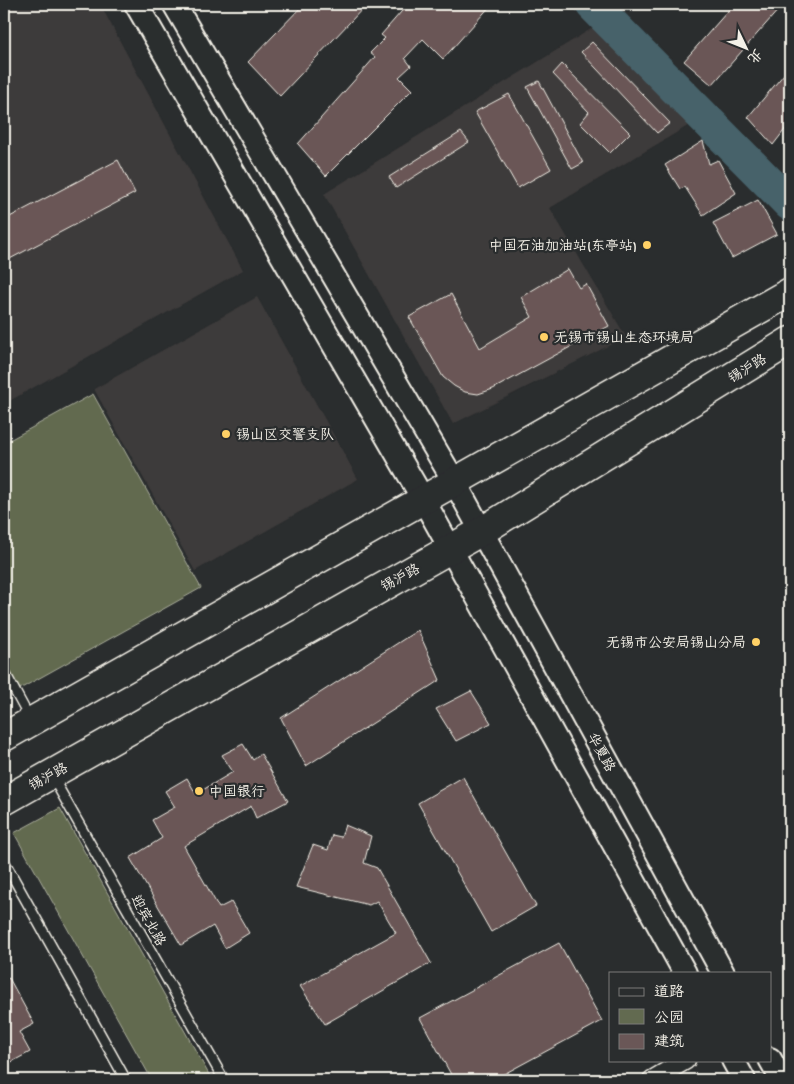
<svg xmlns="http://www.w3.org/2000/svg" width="794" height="1084" viewBox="0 0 794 1084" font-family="'Gochi Hand','LXGW WenKai TC',sans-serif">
  <rect width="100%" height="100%" fill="#2a2d2e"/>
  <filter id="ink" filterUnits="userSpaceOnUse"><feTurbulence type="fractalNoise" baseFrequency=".02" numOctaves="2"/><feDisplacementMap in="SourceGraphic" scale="10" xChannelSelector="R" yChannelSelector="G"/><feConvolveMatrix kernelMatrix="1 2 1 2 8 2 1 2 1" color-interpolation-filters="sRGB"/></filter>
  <g filter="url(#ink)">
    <path fill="#3d3a3a" d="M 4,4 L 100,4 L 243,270 L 4,404 Z
      M 599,24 L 691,124 L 550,208 L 626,337 L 453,424 L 324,194 Z
      M 257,297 L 358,479 L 195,571 L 94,389 Z"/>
    <path fill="#626a50" stroke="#abae9c" d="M 93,394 L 201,588 L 18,690 L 4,664 L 4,443 Z
      M 60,808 L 212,1080 L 152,1080 L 14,833 Z"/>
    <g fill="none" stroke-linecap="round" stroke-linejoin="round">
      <path stroke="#46626b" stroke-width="34" d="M 592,4 L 790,204"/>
    </g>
    <path fill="#6a5757" stroke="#f4f1e8" d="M 304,4 L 367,4 L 280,96 L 248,62 Z
      M 408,4 L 492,4 L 443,59 L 423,39 L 405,58 L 411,66 L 399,77 L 412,90 L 326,176 L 298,144 L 375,57 L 370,53 L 385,38 L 381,35 Z
      M 734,4 L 776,4 L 780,8 L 712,85 L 684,61 Z
      M 592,42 L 670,123 L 657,133 L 581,52 Z
      M 562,64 L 630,133 L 610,153 L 580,123 L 589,112 L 553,74 Z
      M 790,67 L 790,99 L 787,103 L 790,110 L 790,123 L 773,145 L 748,117 Z
      M 539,81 L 583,163 L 572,169 L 527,87 Z
      M 509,94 L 551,169 L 518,188 L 475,112 Z
      M 461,132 L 469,142 L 396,188 L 389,177 Z
      M 703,141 L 709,164 L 718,160 L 736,193 L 703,215 L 685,187 L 680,189 L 665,165 Z
      M 118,160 L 135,193 L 4,262 L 4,220 Z
      M 758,200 L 777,234 L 732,258 L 713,223 Z
      M 568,269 L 579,288 L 586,284 L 609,326 L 493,389 L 478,394 L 465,392 L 454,386 L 443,377 L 409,317 L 451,294 L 480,348 L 532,317 L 521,297 Z
      M 418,630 L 440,680 L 306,766 L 281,718 Z
      M 471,691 L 491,723 L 456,741 L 436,709 Z
      M 243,744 L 253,760 L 261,754 L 288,801 L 256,818 L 251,806 L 184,846 L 219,908 L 231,902 L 249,933 L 225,948 L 213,926 L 181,945 L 130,858 L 162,838 L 152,820 L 175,807 L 165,791 L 187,778 L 196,794 L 233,772 L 222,755 Z
      M 463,777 L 536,906 L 491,932 L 418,803 Z
      M 345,825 L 371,836 L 364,863 L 377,868 L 431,963 L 325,1024 L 300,986 L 396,933 L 377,901 L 369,905 L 296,887 L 313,845 L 328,850 L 332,835 L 341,837 Z
      M 559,943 L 602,1021 L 493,1080 L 454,1080 L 420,1018 Z
      M 9,978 L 34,1024 L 19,1032 L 30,1052 L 4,1066 L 4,981 Z"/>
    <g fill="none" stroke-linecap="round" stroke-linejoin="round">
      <defs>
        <path id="service" d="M 4,671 L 30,719
          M 53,778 L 224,1080
          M 4,861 L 126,1080"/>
        <path id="minor" d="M 652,1080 L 686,1060"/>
        <path id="tertiary" d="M 136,4 L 423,499 L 685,973
          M 174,4 L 454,481 L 723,973
          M 770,1059 L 782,1080
          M 733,1060 L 744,1080"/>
        <path id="primary" d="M 4,737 L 790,292
          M 4,801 L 482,531 L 790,341"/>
      </defs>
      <use href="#service" stroke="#f4f1e8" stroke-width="12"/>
      <use href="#minor" stroke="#f4f1e8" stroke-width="21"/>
      <use href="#tertiary" stroke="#f4f1e8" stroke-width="26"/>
      <use href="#primary" stroke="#f4f1e8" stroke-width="31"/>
      <use href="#service" stroke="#2a2d2e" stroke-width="9"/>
      <use href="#minor" stroke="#2a2d2e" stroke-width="18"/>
      <use href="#tertiary" stroke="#2a2d2e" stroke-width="22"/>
      <use href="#primary" stroke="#2a2d2e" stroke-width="28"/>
    </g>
  </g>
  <g fill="#ffd166" stroke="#2a2d2e" stroke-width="2">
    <circle cx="647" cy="245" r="5"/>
    <circle cx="544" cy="337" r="5"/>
    <circle cx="226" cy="434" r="5"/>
    <circle cx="756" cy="642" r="5"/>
    <circle cx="199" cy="791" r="5"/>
  </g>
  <g text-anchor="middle" stroke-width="4.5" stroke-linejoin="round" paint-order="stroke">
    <g font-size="14" fill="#f4f1e8" stroke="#2a2d2e" text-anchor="start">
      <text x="637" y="250" text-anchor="end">中国石油加油站(东亭站)</text>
      <text x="554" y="342">无锡市锡山生态环境局</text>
      <text x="236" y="439">锡山区交警支队</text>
      <text x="746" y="647" text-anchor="end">无锡市公安局锡山分局</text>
      <text x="209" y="796">中国银行</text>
    </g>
    <g font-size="14" fill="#f4f1e8" stroke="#2a2d2e">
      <text transform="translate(747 368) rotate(-32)" y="5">锡沪路</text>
      <text transform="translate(400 577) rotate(-29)" y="5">锡沪路</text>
      <text transform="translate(602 752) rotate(61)" y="5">华夏路</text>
      <text transform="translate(48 776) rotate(-29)" y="5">锡沪路</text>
      <text transform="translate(149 920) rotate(61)" y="5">迎宾北路</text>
    </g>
  </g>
  <rect width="794" height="1084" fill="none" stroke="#2a2d2e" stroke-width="20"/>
  <rect x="10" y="10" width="774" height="1064" fill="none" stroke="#f4f1e8" stroke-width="2" filter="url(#ink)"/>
  <rect x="609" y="972" width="162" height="90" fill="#2a2d2e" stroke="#7b7b78"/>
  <rect x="619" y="988" width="25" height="8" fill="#2a2d2e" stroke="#7b7b78"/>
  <text x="654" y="996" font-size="15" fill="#f4f1e8">道路</text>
  <rect x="619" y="1009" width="25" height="15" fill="#626a50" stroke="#7b7b78"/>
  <text x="654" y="1022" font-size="15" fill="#f4f1e8">公园</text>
  <rect x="619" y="1034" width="25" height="15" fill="#6a5757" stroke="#7b7b78"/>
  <text x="654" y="1046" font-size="15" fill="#f4f1e8">建筑</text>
  <g transform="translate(746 48) rotate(133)" stroke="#2a2d2e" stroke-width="4" paint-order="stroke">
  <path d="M0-4L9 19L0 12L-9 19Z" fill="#f4f1e8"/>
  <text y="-8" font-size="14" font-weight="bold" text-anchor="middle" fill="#f4f1e8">北</text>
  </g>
</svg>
